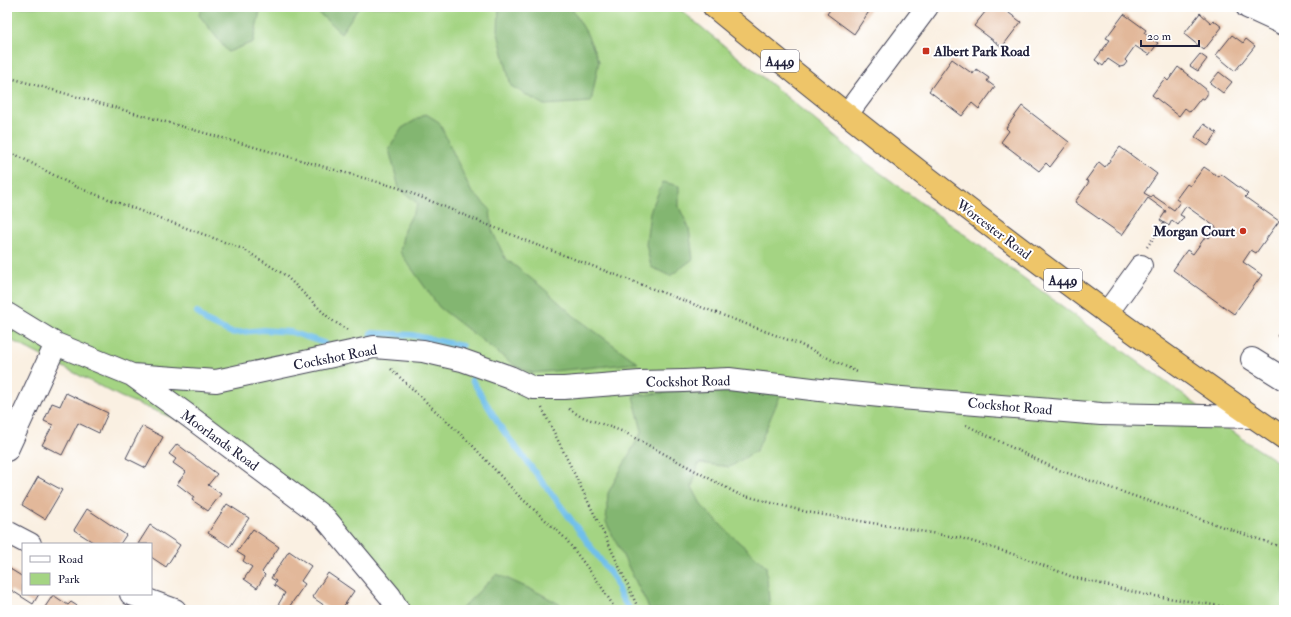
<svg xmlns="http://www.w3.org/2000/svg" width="1291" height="617" viewBox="0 0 1291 617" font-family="'IM FELL Double Pica',serif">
  <rect width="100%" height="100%" fill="#fff"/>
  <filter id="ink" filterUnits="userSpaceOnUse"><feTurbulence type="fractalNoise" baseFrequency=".025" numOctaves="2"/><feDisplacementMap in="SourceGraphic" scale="8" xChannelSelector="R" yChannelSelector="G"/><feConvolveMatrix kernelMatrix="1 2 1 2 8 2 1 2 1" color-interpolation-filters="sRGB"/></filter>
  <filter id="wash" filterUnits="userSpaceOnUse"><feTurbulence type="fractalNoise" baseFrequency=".012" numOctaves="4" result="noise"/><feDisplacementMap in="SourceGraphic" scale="16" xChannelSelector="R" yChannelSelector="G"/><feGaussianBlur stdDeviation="0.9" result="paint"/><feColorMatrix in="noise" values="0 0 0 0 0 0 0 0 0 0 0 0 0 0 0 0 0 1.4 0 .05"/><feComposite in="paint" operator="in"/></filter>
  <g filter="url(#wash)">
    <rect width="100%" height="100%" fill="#faf0e2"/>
    <path fill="#a4d483" stroke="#637b5f" d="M 7,7 L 677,7 L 867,163 L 1250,444 L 1284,466 L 1284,610 L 411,610 L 389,580 L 215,435 L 121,397 L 7,338 Z"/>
    <path fill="#83b671" stroke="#526c56" d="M 202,7 L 261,7 L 253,42 L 228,52 L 199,15 Z
      M 312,7 L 359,7 L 341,33 Z
      M 499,7 L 571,7 L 586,32 L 599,61 L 591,102 L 544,105 L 511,86 L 498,33 Z
      M 426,114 L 439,122 L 471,191 L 490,209 L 492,230 L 505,258 L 543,288 L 574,316 L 638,363 L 532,373 L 514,365 L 439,307 L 400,252 L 404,230 L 418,204 L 399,188 L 389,149 L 402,128 Z
      M 663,182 L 679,186 L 679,207 L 689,228 L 693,259 L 670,276 L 651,267 L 646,244 L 650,212 Z
      M 723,386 L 782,391 L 757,450 L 730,467 L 699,463 L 692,487 L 702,506 L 732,536 L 766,566 L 770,610 L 650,610 L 606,522 L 608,493 L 642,431 L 633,396 Z
      M 497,574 L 539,593 L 570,610 L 460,610 Z"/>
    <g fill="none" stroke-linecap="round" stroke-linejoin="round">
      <path stroke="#70bfeb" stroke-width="6" d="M 197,312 L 206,321 L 232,333 L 263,330 L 291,332 L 324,343
        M 371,333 L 412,335 L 462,346
        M 472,380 L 502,429 L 564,510 L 615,580 L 620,595 L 630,610"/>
    </g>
    <g id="blocks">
      <path fill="#e2b89a" d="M 832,7 L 866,7 L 870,10 L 854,34 L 827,14 Z
        M 989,7 L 1001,7 L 1021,22 L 1002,47 L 974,26 Z
        M 1200,13 L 1211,23 L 1213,20 L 1222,27 L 1204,50 L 1184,34 Z
        M 1124,14 L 1146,30 L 1144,33 L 1158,43 L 1149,55 L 1135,46 L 1125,60 L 1127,62 L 1124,66 L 1120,67 L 1108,59 L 1103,66 L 1095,60 L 1110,40 L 1106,38 Z
        M 1232,35 L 1243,43 L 1246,39 L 1255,46 L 1235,71 L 1216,55 Z
        M 1200,54 L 1207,59 L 1198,71 L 1190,66 Z
        M 952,59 L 973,74 L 976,69 L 989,78 L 987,81 L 995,87 L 979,109 L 972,103 L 962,116 L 929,91 Z
        M 1178,67 L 1207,90 L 1207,95 L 1204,99 L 1201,98 L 1190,112 L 1185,108 L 1179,116 L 1152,95 L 1165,78 L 1168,81 Z
        M 1219,72 L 1232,82 L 1223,93 L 1210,83 Z
        M 1022,106 L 1069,142 L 1050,167 L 1046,163 L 1039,171 L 1001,142 L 1009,131 L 1006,128 Z
        M 1204,124 L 1217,133 L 1208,146 L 1195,137 Z
        M 1120,147 L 1157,174 L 1144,193 L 1151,197 L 1152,195 L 1174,210 L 1180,202 L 1176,199 L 1187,184 L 1190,186 L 1204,167 L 1219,177 L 1221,174 L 1248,194 L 1245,197 L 1279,221 L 1256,253 L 1251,250 L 1243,262 L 1262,275 L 1234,314 L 1173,270 L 1187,250 L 1193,254 L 1206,236 L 1209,238 L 1217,228 L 1186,206 L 1180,215 L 1184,217 L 1178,225 L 1172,220 L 1169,226 L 1160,220 L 1166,211 L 1148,198 L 1122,235 L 1075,202 L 1089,182 L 1086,180 L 1099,162 L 1105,167 Z
        M 1284,327 L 1284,341 L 1277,336 Z
        M 66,393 L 108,413 L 99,433 L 78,423 L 62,455 L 42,445 L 53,425 L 44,421 L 52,403 L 60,406 Z
        M 142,426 L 163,437 L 146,468 L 126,458 Z
        M 177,444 L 217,474 L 208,485 L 221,494 L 208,511 L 192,500 L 194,497 L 177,484 L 186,472 L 173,463 L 176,459 L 169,454 Z
        M 38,477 L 62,490 L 45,519 L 22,505 Z
        M 227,504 L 249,518 L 230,547 L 208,533 Z
        M 87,509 L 126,535 L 120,544 L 96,544 L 74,530 Z
        M 150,525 L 180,545 L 166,567 L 151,557 L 151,544 L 138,544 Z
        M 253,529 L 279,547 L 262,572 L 265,575 L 257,588 L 244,579 L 252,567 L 243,561 L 245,557 L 237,552 Z
        M 289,551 L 311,566 L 301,581 L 305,584 L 287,610 L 285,610 L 278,605 L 285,593 L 274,585 L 276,581 L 271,578 Z
        M 7,567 L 23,577 L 23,594 L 39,594 L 33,604 L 11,590 L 7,596 Z
        M 328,573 L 354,591 L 341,610 L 331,610 L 312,597 Z
        M 53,595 L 68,605 L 71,602 L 82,609 L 81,610 L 43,610 Z"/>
    </g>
  </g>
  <g filter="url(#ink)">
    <use href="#blocks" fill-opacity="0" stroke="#424154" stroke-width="1"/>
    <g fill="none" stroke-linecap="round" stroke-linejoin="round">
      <defs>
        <path id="minor" d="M 1247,7 L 1284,24
          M 847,114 L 927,7
          M 1107,313 L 1141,266
          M 7,314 L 56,344 L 132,375 L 186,414 L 325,518 L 390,596 L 398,610
          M 1252,359 L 1284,379
          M 132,375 L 216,381 L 374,347 L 423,351 L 462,360 L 510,377 L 533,388 L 564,388 L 640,382 L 684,381 L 729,379 L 820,390 L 901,398 L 1101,414 L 1253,417
          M 7,450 L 56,344
          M 7,532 L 30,544
          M 131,594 L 175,610"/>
        <path id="highway" d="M 714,7 C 898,158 1087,304 1284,438"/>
      </defs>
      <use href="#minor" stroke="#424154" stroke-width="24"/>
      <use href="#highway" stroke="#424154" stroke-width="24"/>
      <path stroke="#424154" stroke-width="2.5" stroke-dasharray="1 3" stroke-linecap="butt" d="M 7,77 L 399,188 L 534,244 L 799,344 L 857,372
        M 7,150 L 76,187 L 243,249 L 285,275 L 330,319 L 349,331
        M 1147,247 L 1164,223
        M 391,369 L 473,446 L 518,495 L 565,538 L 599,583 L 616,610
        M 542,408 L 607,540 L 639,610
        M 569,409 L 580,416 L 624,432 L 738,494 L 807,512 L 961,538 L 1019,556 L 1073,577 L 1142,594 L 1240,609 L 1284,609
        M 966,425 L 1056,469 L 1284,548"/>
      <use href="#minor" stroke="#fff" stroke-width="22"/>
      <use href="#highway" stroke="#eec569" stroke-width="22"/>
    </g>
  </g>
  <g fill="#c8321e" stroke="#fff" stroke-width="1.5">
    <rect x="922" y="47" width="8" height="8" rx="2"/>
    <circle cx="1243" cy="231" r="4"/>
  </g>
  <g text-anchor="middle" stroke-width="4" stroke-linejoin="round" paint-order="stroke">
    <g fill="#fff" stroke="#646476" stroke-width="1">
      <rect x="761" y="50" width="38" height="22" rx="3"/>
      <rect x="1044" y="269" width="38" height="22" rx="3"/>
    </g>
    <g font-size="13" font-weight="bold" fill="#22223b">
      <text x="780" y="66">A449</text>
      <text x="1063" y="285">A449</text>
    </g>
    <g font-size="14" font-weight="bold" fill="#22223b" stroke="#fff" text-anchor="start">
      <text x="934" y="56">Albert Park Road</text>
      <text x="1235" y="236" text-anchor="end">Morgan Court</text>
    </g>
    <g font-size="14" fill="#22223b" stroke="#fff">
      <text transform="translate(994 229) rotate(37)" y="5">Worcester Road</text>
      <text transform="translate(335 357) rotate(-11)" y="5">Cockshot Road</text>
      <text transform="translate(688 381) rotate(-1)" y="5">Cockshot Road</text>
      <text transform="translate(1010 406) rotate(5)" y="5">Cockshot Road</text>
      <text transform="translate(220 440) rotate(36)" y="5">Moorlands Road</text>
    </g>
  </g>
  <rect width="1291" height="617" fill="none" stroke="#fff" stroke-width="24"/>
  <rect x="22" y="543" width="130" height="52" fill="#ffffff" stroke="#a7a7b1"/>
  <rect x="30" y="556" width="20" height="6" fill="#ffffff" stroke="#a7a7b1"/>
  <text x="58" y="563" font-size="12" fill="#22223b">Road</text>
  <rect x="30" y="573" width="20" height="12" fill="#a4d483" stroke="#a7a7b1"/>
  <text x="58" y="583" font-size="12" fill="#22223b">Park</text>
  <path d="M1141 40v6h58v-6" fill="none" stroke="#22223b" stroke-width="2"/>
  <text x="1147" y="40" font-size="12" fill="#22223b" stroke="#ffffff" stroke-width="3" paint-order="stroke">20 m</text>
</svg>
